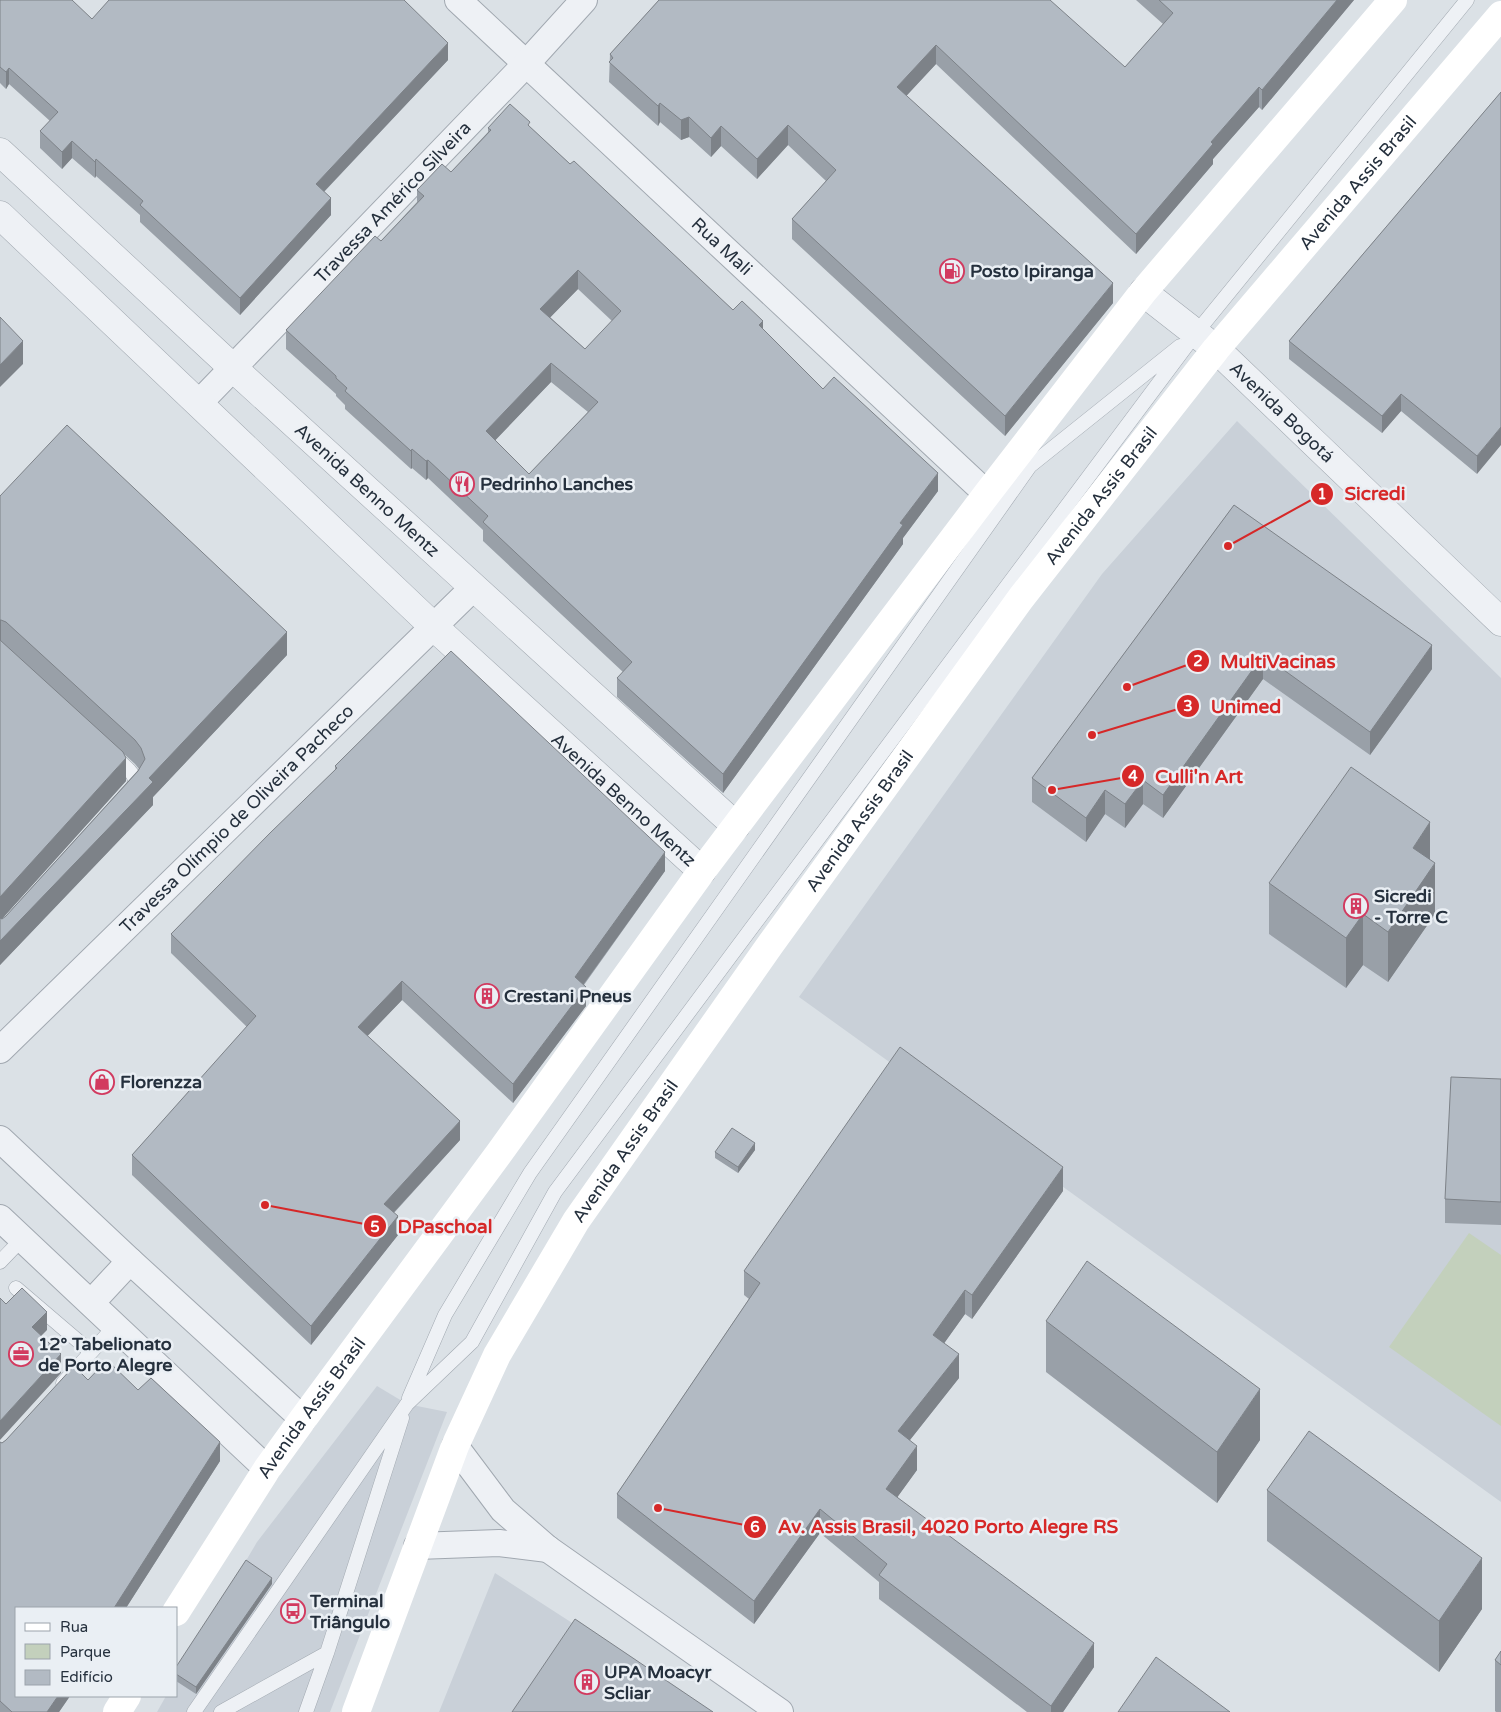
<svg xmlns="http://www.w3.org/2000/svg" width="1501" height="1712" viewBox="0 0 1501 1712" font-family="'Varela Round',sans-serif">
  <rect width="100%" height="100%" fill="#dbe1e6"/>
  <path fill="#c9d0d8" d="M 1237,421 L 1501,678 L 1501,1502 L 799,997 L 1102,574 Z
    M 377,1386 L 407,1404 L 447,1412 L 330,1712 L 157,1712 L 166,1696 L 176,1696 L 176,1679 L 257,1542 Z
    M 495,1573 L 710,1712 L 439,1712 Z"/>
  <path fill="#c3d0bc" d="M 1469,1233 L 1501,1255 L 1501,1426 L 1389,1347 Z"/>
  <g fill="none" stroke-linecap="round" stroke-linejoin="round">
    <defs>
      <path id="service" d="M 113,755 L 129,770 L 133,775 L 136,782 L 129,793
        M 0,1262 L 22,1239
        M 16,1288 L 91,1352
        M 63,1383 L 115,1326
        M 409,1398 L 445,1315 L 530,1173 L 1030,466 L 1180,346
        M 194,1712 L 407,1404 L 472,1342 L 555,1192 L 750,930 L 1196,333 L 1467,0
        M 221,1712 L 327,1653
        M 306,1712 L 327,1653 L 402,1418"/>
      <g id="minor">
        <path id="s1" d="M 458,0 L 987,494"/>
        <path id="s2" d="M 199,403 L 526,64 L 584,0"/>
        <path id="s3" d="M 0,1050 L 473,588"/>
        <path d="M 0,1139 L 130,1261 L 303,1419"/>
        <path d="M 0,1218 L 267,1469"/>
        <path d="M 91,1303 L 130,1261"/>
        <path d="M 455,1446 L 503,1510 L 548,1549 L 780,1712"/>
        <path d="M 417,1546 L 499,1543 L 548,1549"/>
      </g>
      <g id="tertiary">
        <path id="s4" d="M 0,152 L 233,368 L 736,826"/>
        <path id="s5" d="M 0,215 L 434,627 L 702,871"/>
        <path id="s6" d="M 1143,292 L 1216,349 L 1501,622"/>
      </g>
    </defs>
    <use href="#service" stroke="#a1a8b0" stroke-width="15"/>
    <use href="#minor" stroke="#a1a8b0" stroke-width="28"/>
    <use href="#tertiary" stroke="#a1a8b0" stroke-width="29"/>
    <use href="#service" stroke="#eef1f5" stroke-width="14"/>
    <use href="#minor" stroke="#eef1f5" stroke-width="26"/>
    <use href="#tertiary" stroke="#eef1f5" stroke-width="28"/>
    <g stroke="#fff" stroke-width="28">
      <path id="s7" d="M 176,1612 L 267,1469 L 303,1419 L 500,1152 L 702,871 L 987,494 L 1143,292 L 1393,0"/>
      <path d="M 117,1712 L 127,1696"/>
      <path id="s8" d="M 356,1712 L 455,1446 L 497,1355 L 576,1221 L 770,945 L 1021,598 L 1216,349 L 1501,15"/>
    </g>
  </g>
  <path fill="#99a0a8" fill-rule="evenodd" d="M 0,0 L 92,19 L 448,60 L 324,192 L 331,215 L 240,315 L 140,222 L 140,215 L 96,176 L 95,178 L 72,158 L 62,169 L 40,148 L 40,131 L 50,121 L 9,84 L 6,89 L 0,83 Z
    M 659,0 L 1125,67 L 1163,24 L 1136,0 L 1354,0 L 1262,110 L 1259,107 L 1213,159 L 1213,164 L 1136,254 L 936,64 L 906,96 L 1113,303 L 1005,436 L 792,239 L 792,219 L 826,181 L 788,145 L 757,179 L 721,146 L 711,157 L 689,137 L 681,140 L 660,122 L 658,126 L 609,82 L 610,54 Z
    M 1501,92 L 1477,474 L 1401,411 L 1382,433 L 1289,359 L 1289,341 Z
    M 530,127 L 570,164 L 733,310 L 763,329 L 823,389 L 938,491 L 903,538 L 903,544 L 723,793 L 617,697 L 617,678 L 623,672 L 483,541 L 483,530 L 428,478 L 426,480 L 412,468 L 411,469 L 345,409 L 345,405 L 336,396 L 336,394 L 286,349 L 286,330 L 381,241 L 417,202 L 417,190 L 451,172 L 488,132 L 488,128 ZM 578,289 L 612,321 L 585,349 L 550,317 ZM 551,382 L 588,412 L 529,474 L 495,440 Z
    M 0,496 L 287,655 L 153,797 L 153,805 L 0,965 ZM 5,645 L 135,764 L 139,769 L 6,916 L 2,919 L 126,781 Z
    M 1234,505 L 1432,669 L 1370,755 L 1263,679 L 1163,818 L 1143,804 L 1125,828 L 1105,814 L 1086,842 L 1032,802 L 1032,778 Z
    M 335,766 L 665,871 L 584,985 L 586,1006 L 513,1103 L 402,1000 L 367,1036 L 460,1140 L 394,1213 L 398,1235 L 311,1345 L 132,1175 L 132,1155 L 247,1027 L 171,953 L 171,934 L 335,770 Z
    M 1430,860 L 1435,914 L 1388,982 L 1363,965 L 1346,988 L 1269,934 L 1269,883 Z
    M 1501,1079 L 1501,1225 L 1445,1223 L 1445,1199 Z
    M 755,1150 L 738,1173 L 715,1158 L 715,1152 Z
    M 1063,1191 L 972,1319 L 965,1314 L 944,1343 L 959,1378 L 910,1440 L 917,1470 L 897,1497 L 1094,1667 L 1063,1712 L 1027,1712 L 879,1599 L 879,1582 L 820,1533 L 754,1624 L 617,1518 L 617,1494 L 749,1299 L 744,1295 L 744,1271 Z
    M 1046,1321 L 1260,1440 L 1217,1503 L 1046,1372 Z
    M 88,1380 L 138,1390 L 220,1461 L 126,1608 L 16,1608 L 70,1696 L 59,1712 L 0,1712 L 0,1442 L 2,1443 L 6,1440 Z
    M 1267,1490 L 1482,1609 L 1439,1672 L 1267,1541 Z
    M 272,1584 L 196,1694 L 176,1681 L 176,1667 Z
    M 1501,1651 L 1501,1712 L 1496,1712 L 1495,1711 L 1495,1660 Z"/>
  <path fill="#7d8288" d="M 1337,0 L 1354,0 L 1262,110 L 1262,90 Z
    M 448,43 L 448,60 L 316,200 L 316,184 Z
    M 936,45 L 936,64 L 897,106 L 897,87 Z
    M 9,68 L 9,84 L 6,89 L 6,72 Z
    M 1259,87 L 1259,107 L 1213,159 L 1213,164 L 1136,254 L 1136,234 L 1211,142 Z
    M 660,103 L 660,122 L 658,126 L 658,106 Z
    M 689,117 L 689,137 L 681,140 L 681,120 Z
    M 788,125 L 788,145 L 757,179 L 757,159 Z
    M 721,126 L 721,146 L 711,157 L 711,138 Z
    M 72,141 L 72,158 L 62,169 L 62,152 Z
    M 96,159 L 96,176 L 95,178 L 95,162 Z
    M 331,198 L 331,215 L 240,315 L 240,298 Z
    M 578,270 L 578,289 L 540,328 L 540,309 Z
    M 1113,283 L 1113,303 L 1005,436 L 1005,416 Z
    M 763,321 L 763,339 L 759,325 Z
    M 23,341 L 23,364 L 0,387 L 0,365 Z
    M 551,363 L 551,382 L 486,450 L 486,431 Z
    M 1401,394 L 1401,411 L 1382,433 L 1382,416 Z
    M 1501,427 L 1501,445 L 1477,474 L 1477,456 Z
    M 412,449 L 412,468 L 411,469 L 411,451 Z
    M 428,460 L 428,478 L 426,480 L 426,461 Z
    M 938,473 L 938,491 L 903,538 L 903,544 L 723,793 L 723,774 L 900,523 Z
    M 0,620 L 1,620 L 1,643 L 0,644 Z
    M 287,632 L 287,655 L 153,797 L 153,805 L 0,965 L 0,941 L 149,778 Z
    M 1432,645 L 1432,669 L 1370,755 L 1370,732 Z
    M 1263,655 L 1263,679 L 1163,818 L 1163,795 Z
    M 126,758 L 126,781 L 0,921 L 0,897 Z
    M 1143,780 L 1143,804 L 1125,828 L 1125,804 Z
    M 1105,790 L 1105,814 L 1086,842 L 1086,818 Z
    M 1430,822 L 1430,871 L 1435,863 L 1435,914 L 1388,982 L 1388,932 L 1413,848 Z
    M 665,852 L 665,871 L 575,996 L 575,977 Z
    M 1363,914 L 1363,965 L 1346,988 L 1346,938 Z
    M 402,981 L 402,1000 L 358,1046 L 358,1027 Z
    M 586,987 L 586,1006 L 513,1103 L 513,1084 Z
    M 460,1121 L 460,1140 L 384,1223 L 384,1204 Z
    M 755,1143 L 755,1150 L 738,1173 L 738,1167 Z
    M 1063,1167 L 1063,1191 L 972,1319 L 972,1295 Z
    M 398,1216 L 398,1235 L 311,1345 L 311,1326 Z
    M 965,1290 L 965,1314 L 933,1359 L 933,1335 Z
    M 47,1312 L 47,1330 L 32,1345 L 32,1327 Z
    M 61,1354 L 61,1373 L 0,1440 L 0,1421 Z
    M 959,1354 L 959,1378 L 898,1455 L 898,1431 Z
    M 1260,1389 L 1260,1440 L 1217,1503 L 1217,1452 Z
    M 220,1442 L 220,1461 L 126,1608 L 114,1608 Z
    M 917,1446 L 917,1470 L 886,1513 L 886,1489 Z
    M 820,1509 L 820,1533 L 754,1624 L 754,1601 Z
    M 1482,1558 L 1482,1609 L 1439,1672 L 1439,1621 Z
    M 272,1578 L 272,1584 L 196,1694 L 196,1687 Z
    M 1094,1643 L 1094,1667 L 1063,1712 L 1051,1712 L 1051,1706 Z
    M 58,1696 L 70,1696 L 59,1712 L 47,1712 Z"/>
  <path fill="#b2bac3" stroke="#7d8288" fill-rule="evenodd" d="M 0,0 L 72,0 L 92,19 L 109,0 L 404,0 L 448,43 L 316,184 L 331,198 L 240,298 L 140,205 L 143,201 L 96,159 L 95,162 L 72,141 L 62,152 L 40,131 L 58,112 L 9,68 L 6,72 L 0,67 Z
    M 659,0 L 1050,0 L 1125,67 L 1173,13 L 1159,0 L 1337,0 L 1262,90 L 1259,87 L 1211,142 L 1213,144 L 1136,234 L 936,45 L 897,87 L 1113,283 L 1005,416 L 792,219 L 836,170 L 788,125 L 757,159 L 721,126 L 711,138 L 689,117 L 681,120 L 660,103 L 658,106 L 609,62 L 613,58 L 610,54 Z
    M 1501,92 L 1501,427 L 1477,456 L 1401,394 L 1382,416 L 1289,341 Z
    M 510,104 L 530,122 L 528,125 L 570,164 L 574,161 L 733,310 L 742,301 L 763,321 L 759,325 L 823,389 L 834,377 L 938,473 L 900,523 L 903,525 L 723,774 L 617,678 L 632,662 L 483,522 L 488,516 L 428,460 L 426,461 L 412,449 L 411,451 L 345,391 L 347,388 L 336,378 L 336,376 L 286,330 L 375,236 L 381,241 L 424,196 L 417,190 L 442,164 L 451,172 L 491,130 L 488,128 ZM 578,270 L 621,311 L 585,349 L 540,309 ZM 551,363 L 598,402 L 529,474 L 486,431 Z
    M 0,317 L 23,341 L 0,365 Z
    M 67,425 L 287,632 L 149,778 L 153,782 L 0,941 L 0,918 L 2,919 L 6,916 L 138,771 L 145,759 L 141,748 L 135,740 L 6,622 L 1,620 L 0,620 L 0,496 Z
    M 1234,505 L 1432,645 L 1370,732 L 1263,655 L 1163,795 L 1143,780 L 1125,804 L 1105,790 L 1086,818 L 1032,778 Z
    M 0,640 L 123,752 L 126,758 L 0,897 Z
    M 451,651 L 665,852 L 575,977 L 586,987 L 513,1084 L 402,981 L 358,1027 L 460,1121 L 384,1204 L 398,1216 L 311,1326 L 132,1155 L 256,1016 L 171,934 L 270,833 L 337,768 L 335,766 Z
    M 1351,767 L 1430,822 L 1413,848 L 1435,863 L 1388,932 L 1363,914 L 1346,938 L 1269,883 Z
    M 900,1047 L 1063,1167 L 972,1295 L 965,1290 L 933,1335 L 959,1354 L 898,1431 L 917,1446 L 886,1489 L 1094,1643 L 1051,1706 L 879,1575 L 887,1564 L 820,1509 L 754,1601 L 617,1494 L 760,1283 L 744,1271 Z
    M 1451,1077 L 1501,1079 L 1501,1202 L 1445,1199 Z
    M 732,1128 L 755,1143 L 738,1167 L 715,1152 Z
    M 1087,1261 L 1260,1389 L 1217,1452 L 1046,1321 Z
    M 22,1288 L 47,1312 L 32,1327 L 61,1354 L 0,1421 L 0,1298 L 6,1304 Z
    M 107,1360 L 138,1390 L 151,1378 L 220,1442 L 114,1608 L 16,1608 L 16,1696 L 58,1696 L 47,1712 L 12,1712 L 0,1701 L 0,1442 L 2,1443 L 6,1440 L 74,1366 L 88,1380 Z
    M 1309,1431 L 1482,1558 L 1439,1621 L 1267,1490 Z
    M 246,1560 L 272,1578 L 196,1687 L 176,1674 L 176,1667 Z
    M 575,1619 L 713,1712 L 512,1712 Z
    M 1501,1651 L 1501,1665 L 1495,1660 Z
    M 1156,1657 L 1230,1712 L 1118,1712 Z"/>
  <defs>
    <symbol id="fuel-ring" viewBox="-11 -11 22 22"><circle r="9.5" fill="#eaeff4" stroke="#d23a5f" stroke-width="1.5"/><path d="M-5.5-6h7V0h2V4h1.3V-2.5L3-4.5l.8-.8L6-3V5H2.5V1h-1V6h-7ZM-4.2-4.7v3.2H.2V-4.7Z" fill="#d23a5f"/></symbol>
    <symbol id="restaurant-ring" viewBox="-11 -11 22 22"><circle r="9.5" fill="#eaeff4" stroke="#d23a5f" stroke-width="1.5"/><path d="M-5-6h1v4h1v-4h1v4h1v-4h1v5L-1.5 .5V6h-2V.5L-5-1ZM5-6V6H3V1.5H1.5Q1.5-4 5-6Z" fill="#d23a5f"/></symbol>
    <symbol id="building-ring" viewBox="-11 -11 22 22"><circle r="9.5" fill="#eaeff4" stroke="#d23a5f" stroke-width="1.5"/><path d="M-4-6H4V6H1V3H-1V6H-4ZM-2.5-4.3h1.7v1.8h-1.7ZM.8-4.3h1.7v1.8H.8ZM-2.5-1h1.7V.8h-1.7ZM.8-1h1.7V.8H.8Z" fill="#d23a5f"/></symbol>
    <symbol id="shop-ring" viewBox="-11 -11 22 22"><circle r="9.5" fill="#eaeff4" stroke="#d23a5f" stroke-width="1.5"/><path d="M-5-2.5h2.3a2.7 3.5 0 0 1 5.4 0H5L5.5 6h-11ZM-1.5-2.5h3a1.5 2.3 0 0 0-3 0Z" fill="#d23a5f"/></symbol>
    <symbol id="office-ring" viewBox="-11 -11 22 22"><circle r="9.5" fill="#eaeff4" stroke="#d23a5f" stroke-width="1.5"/><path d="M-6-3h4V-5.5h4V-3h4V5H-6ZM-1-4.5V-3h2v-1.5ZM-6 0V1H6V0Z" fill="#d23a5f"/></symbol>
    <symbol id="bus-ring" viewBox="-11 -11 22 22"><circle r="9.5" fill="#eaeff4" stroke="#d23a5f" stroke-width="1.5"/><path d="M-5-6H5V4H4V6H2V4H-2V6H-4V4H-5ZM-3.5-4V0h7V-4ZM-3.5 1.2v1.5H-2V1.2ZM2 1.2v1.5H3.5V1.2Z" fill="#d23a5f"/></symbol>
  </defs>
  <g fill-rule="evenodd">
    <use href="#fuel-ring" x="938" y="257" width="28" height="28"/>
    <use href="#restaurant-ring" x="448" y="470" width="28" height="28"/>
    <use href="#building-ring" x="1342" y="892" width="28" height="28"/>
    <use href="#building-ring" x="473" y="982" width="28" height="28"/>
    <use href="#shop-ring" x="88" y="1068" width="28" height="28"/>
    <use href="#office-ring" x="7" y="1340" width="28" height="28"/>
    <use href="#bus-ring" x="279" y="1597" width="28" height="28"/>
    <use href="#building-ring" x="573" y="1668" width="28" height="28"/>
  </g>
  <g text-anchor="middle" stroke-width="5" stroke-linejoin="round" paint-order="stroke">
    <g font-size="18" fill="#25303d" stroke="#eaeff4">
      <text dy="6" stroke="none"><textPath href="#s8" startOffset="1840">Avenida Assis Brasil</textPath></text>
      <text dy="6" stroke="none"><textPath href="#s2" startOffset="279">Travessa Américo Silveira</textPath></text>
      <text dy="6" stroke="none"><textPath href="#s1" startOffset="361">Rua Mali</textPath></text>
      <text dy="6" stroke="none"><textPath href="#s6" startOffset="184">Avenida Bogotá</textPath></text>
      <text dy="6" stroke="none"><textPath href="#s4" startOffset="499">Avenida Benno Mentz</textPath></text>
      <text dy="6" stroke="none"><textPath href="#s8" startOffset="1435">Avenida Assis Brasil</textPath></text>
      <text dy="6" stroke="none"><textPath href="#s5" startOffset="855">Avenida Benno Mentz</textPath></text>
      <text dy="6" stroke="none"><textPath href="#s3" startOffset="331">Travessa Olímpio de Oliveira Pacheco</textPath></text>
      <text dy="6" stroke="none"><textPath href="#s8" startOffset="1030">Avenida Assis Brasil</textPath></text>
      <text dy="6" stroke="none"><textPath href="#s8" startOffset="625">Avenida Assis Brasil</textPath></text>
      <text dy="6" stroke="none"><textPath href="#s7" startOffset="245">Avenida Assis Brasil</textPath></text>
    </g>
    <g font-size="18" font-weight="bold" fill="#25303d" stroke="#eaeff4" text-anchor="start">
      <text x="970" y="277">Posto Ipiranga</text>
      <text x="480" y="490">Pedrinho Lanches</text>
      <text x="1374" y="902">Sicredi<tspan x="1374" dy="21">- Torre C</tspan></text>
      <text x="504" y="1002">Crestani Pneus</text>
      <text x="120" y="1088">Florenzza</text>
      <text x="38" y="1350">12° Tabelionato<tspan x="38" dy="21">de Porto Alegre</tspan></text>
      <text x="310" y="1607">Terminal<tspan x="310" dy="21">Triângulo</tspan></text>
      <text x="604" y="1678">UPA Moacyr<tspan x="604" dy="21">Scliar</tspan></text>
    </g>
  </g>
  <path fill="none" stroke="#d62828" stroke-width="2" d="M1228 546L1322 494M1127 687L1198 661M1092 735L1188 706M1052 790L1133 776M265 1205L375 1226M658 1508L755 1527"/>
  <g fill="#d62828" stroke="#eaeff4" stroke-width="2">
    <circle cx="1228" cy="546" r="5"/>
    <circle cx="1127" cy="687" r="5"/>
    <circle cx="1092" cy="735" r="5"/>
    <circle cx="1052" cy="790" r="5"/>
    <circle cx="265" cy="1205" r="5"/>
    <circle cx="658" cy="1508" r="5"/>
    <circle cx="1322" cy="494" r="12"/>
    <circle cx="1198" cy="661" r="12"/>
    <circle cx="1188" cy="706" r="12"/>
    <circle cx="1133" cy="776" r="12"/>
    <circle cx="375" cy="1226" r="12"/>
    <circle cx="755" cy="1527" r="12"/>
  </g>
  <g font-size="15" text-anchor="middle" font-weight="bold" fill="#fff">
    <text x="1322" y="499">1</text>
    <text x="1198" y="666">2</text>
    <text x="1188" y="711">3</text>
    <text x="1133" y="781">4</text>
    <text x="375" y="1232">5</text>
    <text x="755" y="1532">6</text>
  </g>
  <g font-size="19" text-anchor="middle" font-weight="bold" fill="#d62828" stroke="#eaeff4" stroke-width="5" stroke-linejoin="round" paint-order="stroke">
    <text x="1375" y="500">Sicredi</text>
    <text x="1278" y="668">MultiVacinas</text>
    <text x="1246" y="713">Unimed</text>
    <text x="1199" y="783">Culli'n Art</text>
    <text x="445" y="1233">DPaschoal</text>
    <text x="948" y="1533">Av. Assis Brasil, 4020 Porto Alegre RS</text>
  </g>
  <rect x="15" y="1607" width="162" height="90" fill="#eaeff4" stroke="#9ba3ab"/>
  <rect x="25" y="1623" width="25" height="8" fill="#ffffff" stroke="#9ba3ab"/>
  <text x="60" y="1632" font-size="15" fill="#25303d">Rua</text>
  <rect x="25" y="1644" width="25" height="15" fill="#c3d0bc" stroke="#9ba3ab"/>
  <text x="60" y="1657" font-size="15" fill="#25303d">Parque</text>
  <rect x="25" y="1670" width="25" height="15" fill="#b2bac3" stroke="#9ba3ab"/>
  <text x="60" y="1682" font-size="15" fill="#25303d">Edifício</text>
</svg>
